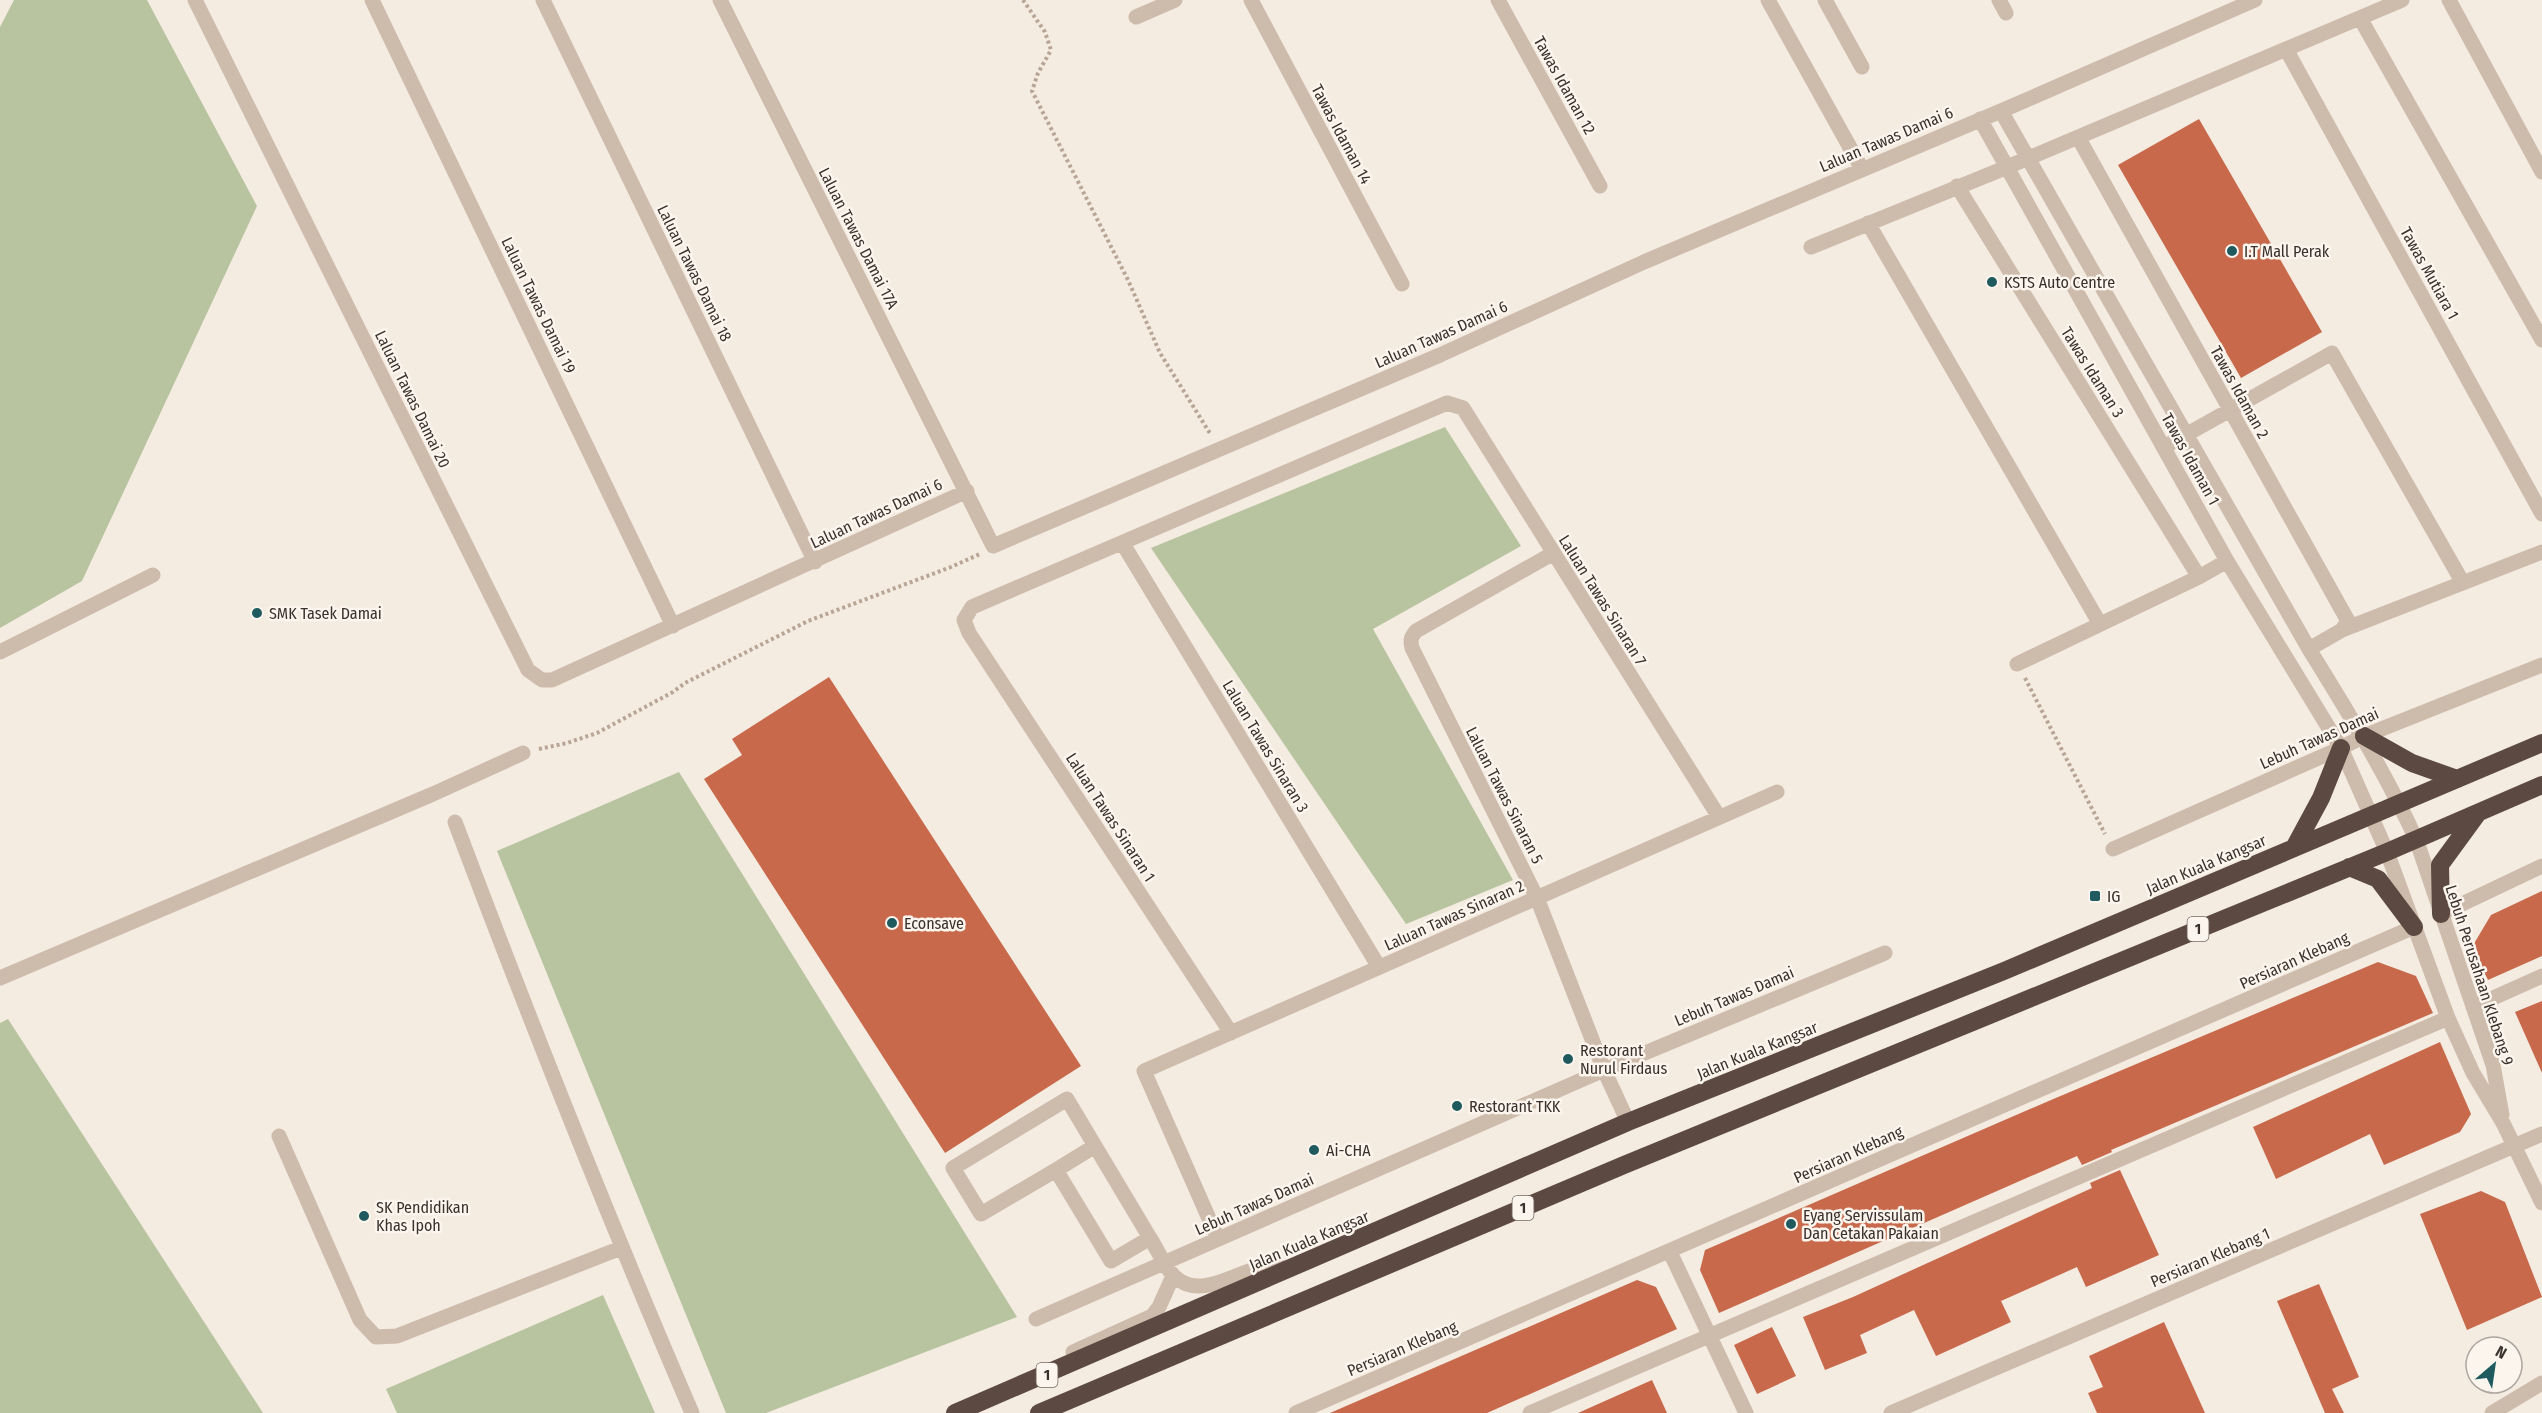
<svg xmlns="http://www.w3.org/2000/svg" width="2542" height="1413" viewBox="0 0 2542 1413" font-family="'Fira Sans Condensed',sans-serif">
  <rect width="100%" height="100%" fill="#f4ebe1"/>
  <path fill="#b8c4a0" d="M 14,0 L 147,0 L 257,206 L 82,581 L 0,628 L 0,27 Z
    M 1445,427 L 1521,546 L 1373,629 L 1513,880 L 1406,924 L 1151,548 Z
    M 679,772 L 1017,1317 L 766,1413 L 726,1413 L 497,851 Z
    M 8,1019 L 263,1413 L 0,1413 L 0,1023 Z
    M 603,1295 L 655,1413 L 397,1413 L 386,1389 Z"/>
  <path fill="#c8694b" d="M 2199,119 L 2322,332 L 2241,378 L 2118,165 Z
    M 829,677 L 1081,1066 L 945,1153 L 704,779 L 742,755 L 732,739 Z
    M 2542,891 L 2542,956 L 2488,980 L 2472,947 L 2491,915 Z
    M 2378,962 L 2416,976 L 2433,1013 L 2111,1150 L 2112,1152 L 2082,1165 L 2077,1156 L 1719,1313 L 1700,1270 L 1705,1250 L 2051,1100 Z
    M 2542,1001 L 2542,1073 L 2515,1012 Z
    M 2440,1042 L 2471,1114 L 2460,1132 L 2384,1165 L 2370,1134 L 2276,1179 L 2253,1127 Z
    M 2120,1170 L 2159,1255 L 2086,1287 L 2077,1267 L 2001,1301 L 2011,1322 L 1936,1356 L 1914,1310 L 1860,1335 L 1867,1353 L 1825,1370 L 1803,1317 L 1853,1297 L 2092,1188 L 2090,1183 Z
    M 2481,1191 L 2505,1202 L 2542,1297 L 2467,1330 L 2420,1214 Z
    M 1637,1280 L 1656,1287 L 1677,1329 L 1487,1413 L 1330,1413 Z
    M 2319,1284 L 2359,1377 L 2332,1389 L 2344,1413 L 2325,1413 L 2277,1301 Z
    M 2164,1322 L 2205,1413 L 2097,1413 L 2088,1393 L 2103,1387 L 2089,1356 Z
    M 1772,1327 L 1796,1376 L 1757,1394 L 1734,1345 Z
    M 1652,1380 L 1667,1413 L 1578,1413 Z"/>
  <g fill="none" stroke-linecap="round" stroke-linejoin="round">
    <path stroke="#b9a596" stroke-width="4" stroke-dasharray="3 3" stroke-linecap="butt" d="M 1023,0 L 1045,32 L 1051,50 L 1038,73 L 1032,91 L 1128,280 L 1160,353 L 1211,435
      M 2025,678 L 2105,834
      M 539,749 L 567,743 L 597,733 L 673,692 L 685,683 L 808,621 L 951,567 L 980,554"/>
    <path stroke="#cdbbac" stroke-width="15" d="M 195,0 L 528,670 L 542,680 L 552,680 L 967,491
      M 372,0 L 673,626
      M 543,0 L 815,562
      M 720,0 L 993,546 L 1440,355 L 1644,262 L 2001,111 L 2255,0
      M 1251,0 L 1402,284
      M 1498,0 L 1600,186
      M 1768,0 L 1862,169
      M 1825,0 L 1862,67
      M 1999,0 L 2006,13
      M 2449,0 L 2542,172
      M 1136,17 L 1175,0
      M 2360,18 L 2542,340
      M 2286,49 L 2542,514
      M 2001,111 L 2309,649 C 2348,712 2385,772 2416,839 L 2493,1065 L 2502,1115
      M 1980,119 L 2227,561 L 2341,748 L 2387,852 L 2448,1018 L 2473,1073 L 2503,1123 L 2542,1203
      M 2078,137 L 2348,621 L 2342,630 L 2309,649
      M 1957,186 L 2199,577
      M 1868,223 L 2100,624
      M 1811,247 L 2005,168 L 2402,0
      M 2164,447 L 2332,353 L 2463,583
      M 1123,544 L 1379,967
      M 1552,554 L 1416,631 C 1411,637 1410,640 1412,648 L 1537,898 L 1604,1070 L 1628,1122
      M 2342,630 L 2542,552
      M 0,652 L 153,575
      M 2017,664 L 2199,577 L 2227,561
      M 455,822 C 530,1021 608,1218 692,1413
      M 2113,849 L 2341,748 L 2364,736 L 2542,665
      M 2441,914 L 2542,866
      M 0,978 L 433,794 L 523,753
      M 2473,1007 L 2542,976
      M 1231,1033 L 969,633 L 964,620 L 972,607 L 1447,403 L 1463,408 L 1719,817
      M 279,1136 L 360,1320 L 376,1337 L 397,1336 L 621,1248
      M 1056,1170 L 1095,1146
      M 1150,1238 L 1067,1099 L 953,1168 L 981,1214 L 1056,1170 L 1111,1261 L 1150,1238 C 1158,1250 1164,1267 1175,1277 C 1199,1299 1232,1275 1258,1268 C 1269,1265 1279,1267 1290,1269
      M 1218,1239 L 1144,1071 L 1777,792
      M 1670,1252 L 1746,1413
      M 1036,1319 L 1604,1070 L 1885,953
      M 1073,1352 L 1152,1316 L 1159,1307 L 1173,1276
      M 1296,1413 L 2414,927
      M 1530,1413 L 2448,1018
      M 1891,1413 L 2542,1134
      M 2492,1413 L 2542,1383"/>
    <path stroke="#5c4a42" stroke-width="18" d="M 2364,736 L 2412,763 L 2457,779
      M 2294,848 L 2321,798 L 2341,748
      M 2349,867 L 2378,879 L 2414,927
      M 2441,914 L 2440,865 L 2478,813
      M 955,1413 L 1628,1122 L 2004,971 L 2542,743
      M 1039,1413 L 1624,1165 L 2387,852 L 2542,785"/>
  </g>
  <g fill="#1f5a5e" stroke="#fbf5ee" stroke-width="2">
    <circle cx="2232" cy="251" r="6"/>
    <circle cx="1992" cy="282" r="6"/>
    <circle cx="257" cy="613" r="6"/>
    <rect x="2089" y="890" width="12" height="12" rx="3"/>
    <circle cx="892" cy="923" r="6"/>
    <circle cx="1568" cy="1059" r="6"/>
    <circle cx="1457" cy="1106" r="6"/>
    <circle cx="1314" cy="1150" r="6"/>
    <circle cx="364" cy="1216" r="6"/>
    <circle cx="1791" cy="1224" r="6"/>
  </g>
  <g text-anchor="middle" stroke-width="5" stroke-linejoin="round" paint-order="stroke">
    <g fill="#fbf5ee" stroke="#756b66" stroke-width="1.5">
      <rect x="2187.5" y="917" width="21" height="24" rx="4.5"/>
      <rect x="1512.5" y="1196" width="21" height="24" rx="4.5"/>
      <rect x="1036.5" y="1363" width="21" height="24" rx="4.5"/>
    </g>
    <g font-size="15" font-weight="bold" fill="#3b302b">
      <text x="2198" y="934">1</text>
      <text x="1523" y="1213">1</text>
      <text x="1047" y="1380">1</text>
    </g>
    <g font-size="16" fill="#3b302b" stroke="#fbf5ee">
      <text transform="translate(1565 85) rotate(61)" y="6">Tawas Idaman 12</text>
      <text transform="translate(1342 134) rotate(62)" y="6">Tawas Idaman 14</text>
      <text transform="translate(1886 139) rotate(-23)" y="6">Laluan Tawas Damai 6</text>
      <text transform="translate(859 238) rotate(63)" y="6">Laluan Tawas Damai 17A</text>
      <text transform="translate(695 273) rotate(64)" y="6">Laluan Tawas Damai 18</text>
      <text transform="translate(2430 273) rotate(61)" y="6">Tawas Mutiara 1</text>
      <text transform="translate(539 305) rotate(64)" y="6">Laluan Tawas Damai 19</text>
      <text transform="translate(1441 334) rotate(-24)" y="6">Laluan Tawas Damai 6</text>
      <text transform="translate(2093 372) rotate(58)" y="6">Tawas Idaman 3</text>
      <text transform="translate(2240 392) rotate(61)" y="6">Tawas Idaman 2</text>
      <text transform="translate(413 399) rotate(64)" y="6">Laluan Tawas Damai 20</text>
      <text transform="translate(2191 459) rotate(61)" y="6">Tawas Idaman 1</text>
      <text transform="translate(876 513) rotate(-25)" y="6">Laluan Tawas Damai 6</text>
      <text transform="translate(1603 600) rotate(58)" y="6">Laluan Tawas Sinaran 7</text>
      <text transform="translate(2319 738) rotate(-24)" y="6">Lebuh Tawas Damai</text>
      <text transform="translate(1266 746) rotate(59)" y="6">Laluan Tawas Sinaran 3</text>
      <text transform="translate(1505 795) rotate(63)" y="6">Laluan Tawas Sinaran 5</text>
      <text transform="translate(1111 817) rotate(57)" y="6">Laluan Tawas Sinaran 1</text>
      <text transform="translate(2206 864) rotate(-23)" y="6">Jalan Kuala Kangsar</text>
      <text transform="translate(1454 915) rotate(-24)" y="6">Laluan Tawas Sinaran 2</text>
      <text transform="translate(2294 960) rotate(-24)" y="6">Persiaran Klebang</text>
      <text transform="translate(2480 975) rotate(72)" y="6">Lebuh Perusahaan Klebang 9</text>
      <text transform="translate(1734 996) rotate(-23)" y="6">Lebuh Tawas Damai</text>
      <text transform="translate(1757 1050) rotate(-22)" y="6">Jalan Kuala Kangsar</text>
      <text transform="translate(1848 1154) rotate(-24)" y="6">Persiaran Klebang</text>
      <text transform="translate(1254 1204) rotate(-24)" y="6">Lebuh Tawas Damai</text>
      <text transform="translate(1309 1240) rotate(-23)" y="6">Jalan Kuala Kangsar</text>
      <text transform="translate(2210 1257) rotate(-23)" y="6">Persiaran Klebang 1</text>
      <text transform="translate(1402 1348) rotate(-23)" y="6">Persiaran Klebang</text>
    </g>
    <g font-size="16" fill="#3b302b" stroke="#fbf5ee" text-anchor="start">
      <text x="2244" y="257">I.T Mall Perak</text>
      <text x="2004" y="288">KSTS Auto Centre</text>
      <text x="269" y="619">SMK Tasek Damai</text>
      <text x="2107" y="902">IG</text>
      <text x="904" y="929">Econsave</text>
      <text x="1580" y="1056">Restorant<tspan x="1580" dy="18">Nurul Firdaus</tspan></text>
      <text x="1469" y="1112">Restorant TKK</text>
      <text x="1326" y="1156">Ai-CHA</text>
      <text x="376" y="1213">SK Pendidikan<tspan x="376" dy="18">Khas Ipoh</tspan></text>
      <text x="1803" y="1221">Eyang Servissulam<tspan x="1803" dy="18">Dan Cetakan Pakaian</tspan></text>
    </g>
  </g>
  <g transform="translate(2494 1365) rotate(29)"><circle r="28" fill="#fbf5ee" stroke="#aea6a0" stroke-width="1.5"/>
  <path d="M0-4.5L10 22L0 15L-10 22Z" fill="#1f5a5e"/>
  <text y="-9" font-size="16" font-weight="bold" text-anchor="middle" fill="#3b302b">N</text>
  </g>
</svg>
